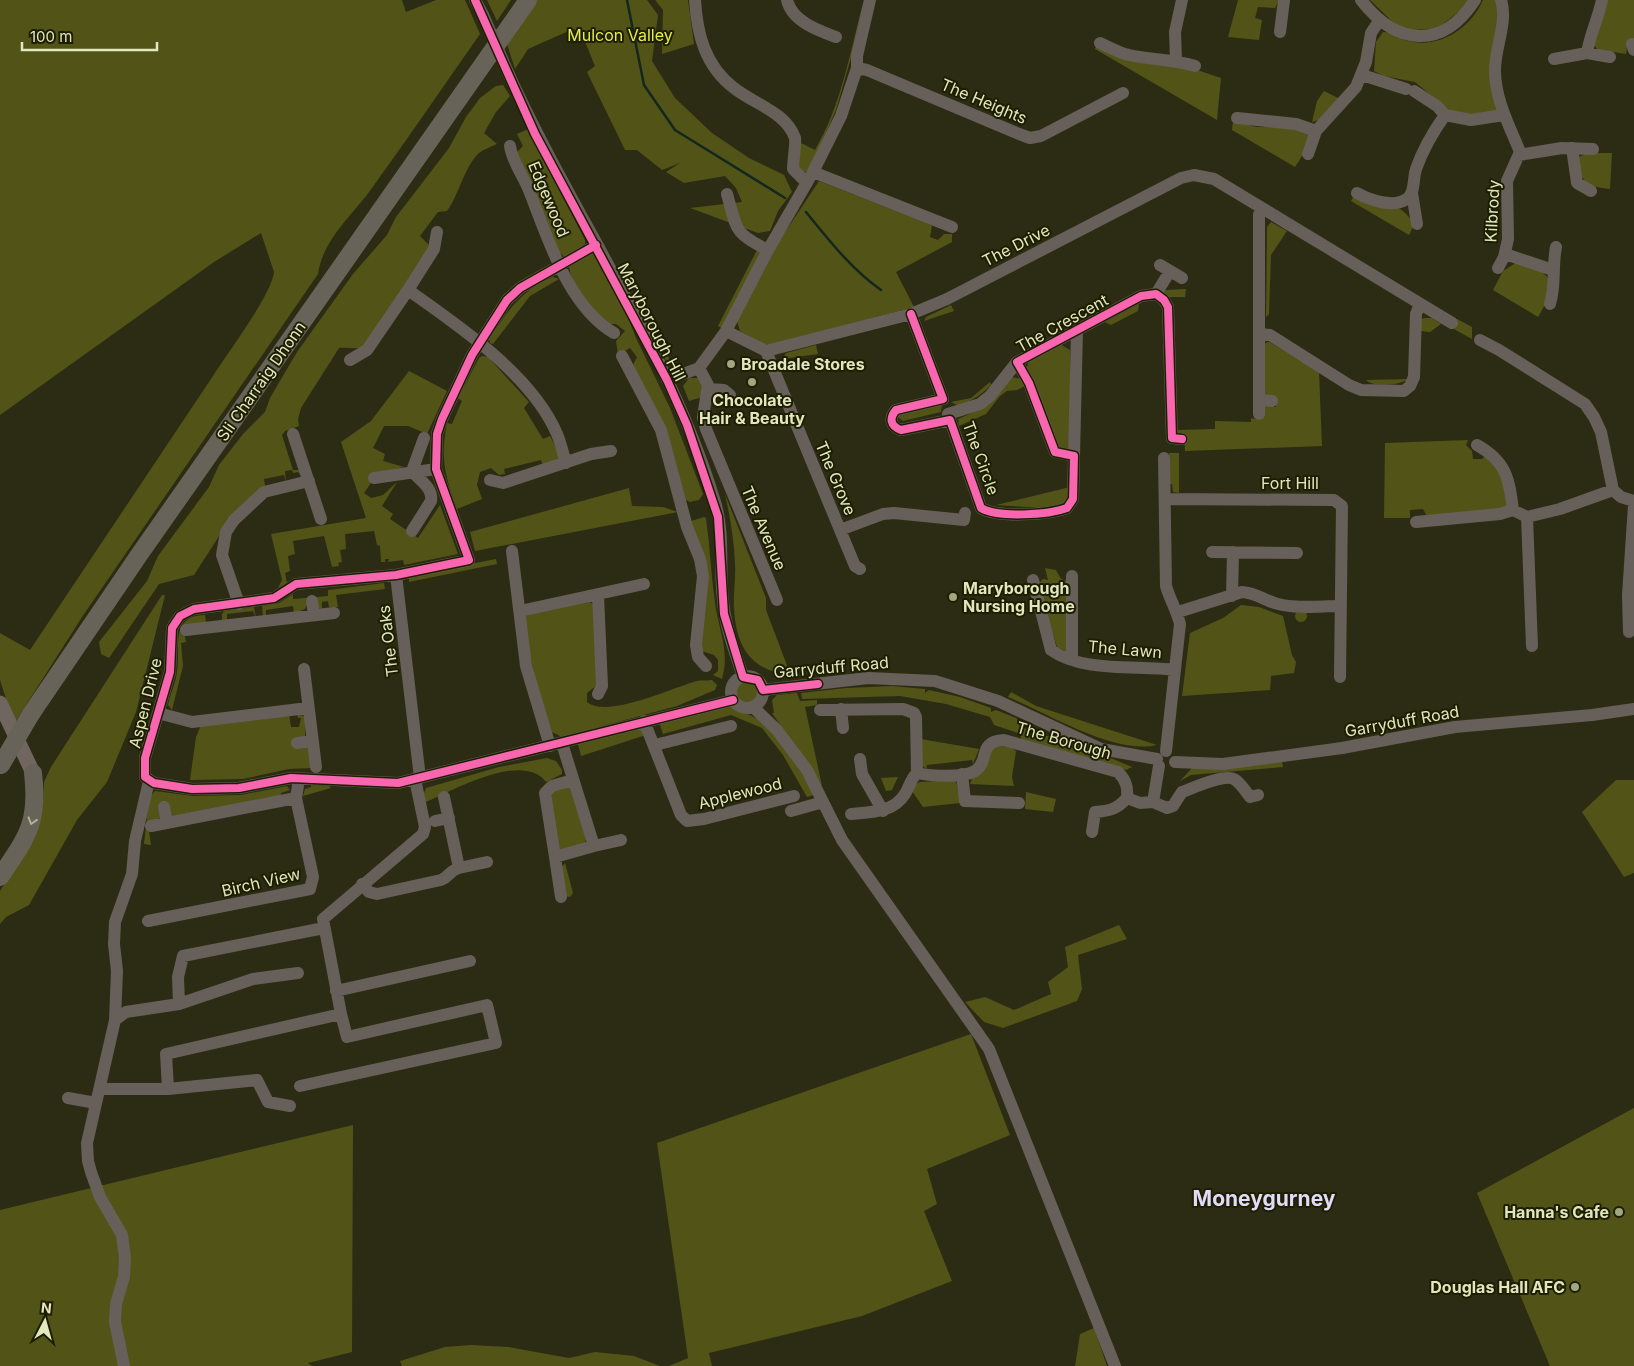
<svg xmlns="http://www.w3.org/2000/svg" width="1634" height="1366" viewBox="0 0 1634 1366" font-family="Inter,sans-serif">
  <rect width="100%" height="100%" fill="#2c2c14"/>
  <path fill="#525417" d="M 0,0 L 402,0 L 406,12 L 436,0 L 465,0 L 480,34 C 444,85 409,137 372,188 C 352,216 323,239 318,274 L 82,617 L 14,724 L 0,680 L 0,633 L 30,650 C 91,559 152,467 213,376 C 227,354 272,294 274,272 L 261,233 L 214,262 L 0,415 Z
    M 487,0 L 511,0 L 497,21 Z
    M 537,0 L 647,0 L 658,15 L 652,61 L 675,98 L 712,133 L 749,158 L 784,175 L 792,192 L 778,211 L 770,231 L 758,233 L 690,208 L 742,202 L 736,188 L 725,176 L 684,183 L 666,172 L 680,163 L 662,170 L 637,150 L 625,150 L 587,72 L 595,66 L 581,32 L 573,29 L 528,49 L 515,69 L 506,41 Z
    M 655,0 L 688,0 L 694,44 L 662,54 L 663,10 Z
    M 864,0 L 853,51 L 836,110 L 809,171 L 804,172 L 799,167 L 799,142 L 815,150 C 842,104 850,51 864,0 Z
    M 1238,0 L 1279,0 L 1275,8 L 1258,7 L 1255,18 L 1262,20 L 1259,40 L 1228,37 Z
    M 1370,0 L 1470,0 L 1468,4 L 1437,29 L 1409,30 L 1395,24 Z
    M 1483,0 L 1497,0 L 1497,112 L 1481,116 L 1450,111 L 1415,82 L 1384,76 L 1374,71 L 1376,42 L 1383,32 C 1392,32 1399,39 1408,41 C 1440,49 1471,28 1483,0 Z
    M 1606,0 L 1634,0 L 1634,40 L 1628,41 L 1626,54 L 1597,49 L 1594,45 Z
    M 1097,45 L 1182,65 L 1221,78 L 1217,120 L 1095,49 Z
    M 503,85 L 510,96 L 496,112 L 484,133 L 497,144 C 491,147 484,149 479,153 C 464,167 459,195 447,211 L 438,212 L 420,236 L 430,246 L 366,346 C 357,350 349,347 339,348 L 301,408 L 298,419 L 299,426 L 285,431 L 282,435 L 293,470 L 300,470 L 301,474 L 298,472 L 293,473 L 292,470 L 285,471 L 286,482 L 284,475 L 264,479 L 265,486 L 232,516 L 194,575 L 159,584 L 109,658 L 101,654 L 99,642 L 147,581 L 158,556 L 209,487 L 219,465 L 243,434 L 265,412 L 270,398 L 297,352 L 353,274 L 387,235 L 396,217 L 449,148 L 466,117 L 480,98 L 496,86 Z
    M 1324,91 L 1340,99 L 1319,120 L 1312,122 L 1317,101 Z
    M 1233,121 L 1257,127 L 1284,127 L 1309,133 L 1309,145 L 1295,167 L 1232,130 Z
    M 528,129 L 585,240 L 585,244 L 565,257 L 558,252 L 516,153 L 523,146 L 517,134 Z
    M 1587,153 L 1612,153 L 1610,189 C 1585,186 1580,183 1579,157 Z
    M 819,181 L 929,224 L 932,226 L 930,237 L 938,240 L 944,234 L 952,234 L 952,242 L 896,272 L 914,307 L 769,345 L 763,344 L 740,331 L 737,321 L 772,252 Z
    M 1354,196 C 1379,201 1401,200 1414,225 L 1409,235 L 1351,201 Z
    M 1271,222 L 1287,231 L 1271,255 L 1269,314 L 1266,317 L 1267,227 Z
    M 759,246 L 768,250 L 726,331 L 718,326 Z
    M 593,251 L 621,300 L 636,338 L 670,408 L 703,494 L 699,500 L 690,502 L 684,499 C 676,450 655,409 633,365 L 637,357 L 630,348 L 618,355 L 616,341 L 625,331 L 616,324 L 606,324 C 594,311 568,282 569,264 Z
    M 1517,262 C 1554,273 1559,282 1538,317 L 1493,290 L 1503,271 Z
    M 553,277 L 559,279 L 530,296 L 493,344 L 490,343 L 489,339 C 506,313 523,288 553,277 Z
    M 1186,289 L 1185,297 L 1168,297 L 1163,292 L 1166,290 Z
    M 1139,304 L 1138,311 L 1111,325 L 1105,322 Z
    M 951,305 L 954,311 L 924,321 L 926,317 Z
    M 641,307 L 671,362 L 671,363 L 667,363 L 638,309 Z
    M 1425,318 L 1432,318 L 1441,324 L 1430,332 L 1421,331 L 1421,319 Z
    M 1457,319 L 1472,327 L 1472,339 L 1452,328 Z
    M 1269,342 L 1319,372 L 1322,446 L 1185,451 L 1184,434 L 1177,434 L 1178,430 L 1215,429 L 1215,421 L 1251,422 L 1251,418 L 1260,420 L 1264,406 L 1276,407 L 1276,400 L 1265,397 L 1265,343 Z
    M 1060,344 L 1070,350 L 1070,450 L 1059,451 L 1027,367 L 1029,361 Z
    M 816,345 L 818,354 L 782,359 L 786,353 Z
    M 482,356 L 488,357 L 529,402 L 524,408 L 543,439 L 550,436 L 559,453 L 559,458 L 543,466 L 541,460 L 504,469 L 505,474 L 499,475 L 491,468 L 480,472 L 477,485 L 482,499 L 457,509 C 445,477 440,457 447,423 L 452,424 L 462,401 L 458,398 L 479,358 Z
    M 409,371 L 447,391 L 427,434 L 408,426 L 384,426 L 373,448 L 385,454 L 383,461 L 404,467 L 378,473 L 364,493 L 371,498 L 383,495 L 397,482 L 382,506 L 393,514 L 390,519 L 418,538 L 440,505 L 458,554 L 404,565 L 403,560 L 388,562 L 389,559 L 385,559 L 385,562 L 381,562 L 380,546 L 377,545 L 374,531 L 345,534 L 346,549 L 340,550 L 342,562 L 338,563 L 339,566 L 332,567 L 324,536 L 293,541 L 295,554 L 288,556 L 290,571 L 285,573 L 287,583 L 278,588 L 282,580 L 271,534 L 366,518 L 341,442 L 371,421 Z
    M 1011,377 L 1022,379 L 1025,386 L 1017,390 L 1007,391 L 1000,396 L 986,414 L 959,426 L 958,419 L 974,412 Z
    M 689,378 L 700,378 L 704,381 L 702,397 L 689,401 L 683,386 Z
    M 1409,379 C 1400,385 1374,388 1366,380 Z
    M 990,382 L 991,385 C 981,395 973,400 959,406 L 951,402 L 971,398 Z
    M 942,404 L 941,412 L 903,421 L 899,418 L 899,415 Z
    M 1468,440 L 1466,445 L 1472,451 L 1473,459 L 1482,459 L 1487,455 L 1507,481 L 1507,508 L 1427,516 L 1423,509 L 1410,510 L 1410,518 L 1384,518 L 1385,443 Z
    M 1169,453 L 1179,453 L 1179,493 L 1173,492 L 1172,484 L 1170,484 Z
    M 1070,487 L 1065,503 L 1055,509 L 996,505 Z
    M 629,488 L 632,506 L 663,507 L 678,512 L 475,551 L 470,532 Z
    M 725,494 L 766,598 L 766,610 L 788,668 L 794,673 L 804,676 C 758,675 737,656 734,609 C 733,594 736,578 735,563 C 734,540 730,516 725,494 Z
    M 704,517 L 706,518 C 710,546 711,575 715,603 C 719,631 730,652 722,679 L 713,675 L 718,671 L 718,660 L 714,655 L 702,651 L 700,646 L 703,613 L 691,521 Z
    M 496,559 L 497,564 L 409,582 L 409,576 Z
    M 1045,568 L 1056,570 L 1061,579 L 1067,581 L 1066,652 L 1057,647 L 1038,584 L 1043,579 L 1048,580 Z
    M 384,583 L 385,589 L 336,595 L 338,607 L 329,607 L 328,601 L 322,602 L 322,609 L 307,605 L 305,609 L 294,613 L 293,606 L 266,610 L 266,616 L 263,617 L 262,606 L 279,603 L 293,594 L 293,599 L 328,596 L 328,590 Z
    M 162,595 L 165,595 L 136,712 L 107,782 L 77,820 L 29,905 L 6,917 L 0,924 L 0,891 L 33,837 L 43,801 L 44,782 L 51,767 Z
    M 588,601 L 595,605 L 597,685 L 587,693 L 587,702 C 607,719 674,687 697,681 C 701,680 707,681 712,680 L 717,685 L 715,690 L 677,706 L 562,737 L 552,732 L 541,705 L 523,624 L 526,615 Z
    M 1241,605 L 1259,607 L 1283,616 L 1292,655 L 1296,662 L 1294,673 L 1271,676 L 1270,690 L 1182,696 L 1190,633 L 1223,618 Z
    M 254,607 L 256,618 L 253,611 L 227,614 L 227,621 L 222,621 L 222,614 L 224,611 Z
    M1295 616a6 6 0 1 1 12 0a6 6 0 1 1-12 0Z
    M 205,615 L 206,623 L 184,632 L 186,642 L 181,643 L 183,666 L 172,710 L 168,705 C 170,694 176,683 177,671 C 181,647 169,616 205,615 Z
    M736 691a11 11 0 1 1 22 0a11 11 0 1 1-22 0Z
    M 892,686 L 925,689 L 925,693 L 929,690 L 960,697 L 991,708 L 991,712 L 996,710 L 1016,718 L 1024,728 L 1047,736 L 1063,738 L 1132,767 L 1126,770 L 1021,740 L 1021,734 L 994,725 L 990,717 L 946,704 L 900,696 L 802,699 L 801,693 L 846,688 Z
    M 1011,692 L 1036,706 L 1157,745 C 1115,755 1051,715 1008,697 Z
    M 797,693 L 800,701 L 817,700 L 817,705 L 805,707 L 822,786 L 772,713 L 774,713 L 772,700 L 777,695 Z
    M 728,704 C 738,712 752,714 762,722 C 785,741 800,770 817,794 L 807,797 L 783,755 L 762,728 L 731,715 L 663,734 L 659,722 Z
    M 297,713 L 305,717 L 305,736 L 312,768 L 289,769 L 243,779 L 190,780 L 196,737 L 201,725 L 289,714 L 291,727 L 299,727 L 301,718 L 298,718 Z
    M 643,724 L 646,735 L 581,756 L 578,744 Z
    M 921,739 L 979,749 L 973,764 L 972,760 L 927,765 L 926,769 L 922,765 Z
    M 1000,746 L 1010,747 L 1016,751 L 1012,777 L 1014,786 L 970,784 L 972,779 L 983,772 L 993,748 Z
    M 547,758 L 556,761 L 562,770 L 562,774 L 546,782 C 523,751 454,790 426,802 L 423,796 L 426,788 L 499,767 Z
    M 1282,761 L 1283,767 L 1191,775 L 1180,781 L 1192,768 Z
    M 898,777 L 892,790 L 886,791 L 881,778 Z
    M 954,780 L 957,784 L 960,803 L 923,807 L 912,791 L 914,785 L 920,782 Z
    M 1616,780 L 1634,780 L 1634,873 L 1624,877 L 1582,812 Z
    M 311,785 L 329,786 L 331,788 L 303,796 L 305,789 L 311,787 Z
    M 287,786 L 290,790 L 281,793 L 281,796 L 160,818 L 149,831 L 151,845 L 144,844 L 149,798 L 155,791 L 193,796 L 241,795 Z
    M 569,786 L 586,839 L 585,843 L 561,850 L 558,847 L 550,792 Z
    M 1026,792 L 1056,799 L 1053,812 L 1025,809 Z
    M 565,863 L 573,893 L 570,897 L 565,896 L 561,868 Z
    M 1119,925 L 1127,939 L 1078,955 L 1082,989 L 1077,1001 L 1003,1028 L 984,1022 L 965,1002 L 985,997 L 1014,1010 L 1051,994 L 1048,982 L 1068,967 L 1065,947 Z
    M 971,1034 L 1010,1135 L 927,1169 L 937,1204 L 924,1211 L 952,1281 L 862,1316 L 709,1353 L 712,1366 L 669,1366 L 688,1358 L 657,1143 Z
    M 1634,1108 L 1634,1366 L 1550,1366 L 1477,1193 Z
    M 353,1125 L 352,1352 L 308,1363 L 312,1366 L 0,1366 L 0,1210 Z
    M 1094,1328 L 1107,1366 L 1075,1366 L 1080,1334 Z
    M 471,1345 L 508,1347 L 569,1358 L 595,1352 L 634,1356 L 660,1366 L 402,1366 L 400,1361 L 445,1347 Z"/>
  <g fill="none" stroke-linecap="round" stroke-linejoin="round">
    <path stroke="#13271e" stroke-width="2.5" d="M 627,0 L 644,85 L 675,130 L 785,198
      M 806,212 C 828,239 852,270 881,290"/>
    <path stroke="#675f59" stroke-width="12" d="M 475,0 L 483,15
      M 695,0 C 697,34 705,66 734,88 C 754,104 786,112 795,138 C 796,144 793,161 793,169 L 807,183
      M 787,0 C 792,21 817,30 836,37
      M 870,0 L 857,56 L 857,68 L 867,70 L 1019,134 L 1030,138 L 1041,136 L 1123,93
      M 1361,0 C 1396,45 1442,51 1475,0
      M 1280,32 L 1284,0
      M 1100,43 C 1109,47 1119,53 1129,55 C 1151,60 1174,59 1195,66
      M 1632,44 L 1634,50
      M 1587,53 C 1590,34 1598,19 1602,0
      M 1554,59 L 1587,53 L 1610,57
      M 1176,60 L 1175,32 L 1182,0
      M 1362,75 L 1406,89
      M 510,77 C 575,219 670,352 715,502 C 725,534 719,568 723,600 C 725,627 735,651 743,677
      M 1414,91 L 1437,106 L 1445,115
      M 1237,118 L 1296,124 L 1316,131
      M 510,146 C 512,161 522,174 528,188 C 547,235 567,306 614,333
      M 1572,148 L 1577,183 L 1591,191
      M 1308,154 L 1316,131 L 1356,87 L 1366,62 L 1371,33 L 1379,21
      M 1519,155 L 1562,148 L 1593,149
      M 813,172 L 952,227
      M 1357,193 C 1370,200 1394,209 1408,198 C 1415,192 1413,178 1416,169 C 1423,149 1433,132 1445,115 L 1471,120 L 1504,115
      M 1412,193 L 1417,224
      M 727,194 C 737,229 733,233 768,250
      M 596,245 L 520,288 L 507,300 L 472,355 L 442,419 L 437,434 L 436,469 L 469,560 L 396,575 L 296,584 L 274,598 L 194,609 L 180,616 L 172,628 L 170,672 L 145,758 L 145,777 L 154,783 L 192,789 L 239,788 L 291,778 L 398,783 L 733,700
      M 1505,254 L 1553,270
      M 1160,265 L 1182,278
      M 1498,268 L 1504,257 L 1508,239 L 1507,181 L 1520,152 C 1509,125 1495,99 1495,70 C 1495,47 1508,22 1501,0
      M 408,290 C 459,326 532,375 557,434 C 561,443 563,454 566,463
      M 1156,294 L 1170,271
      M 1550,304 C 1556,285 1552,267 1556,247
      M 911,314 L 943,399 L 896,410 C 889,418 890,426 901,430 L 950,420 L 981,508 C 998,518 1048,515 1067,508 L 1073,499 L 1074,456 L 1055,452 L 1029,383 L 1017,362 L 1141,296 L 1156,294 L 1164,300 L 1168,307 L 1172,438 L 1182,439
      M 726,331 L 766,351 L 911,314 L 947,299 L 1181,178 L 1194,175 L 1214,179 L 1452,323
      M 1259,334 L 1270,335 L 1349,385 L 1361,390 L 1404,391 L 1410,386 L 1414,377 L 1416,314 L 1420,304
      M 1480,340 L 1499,350 L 1585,404 L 1594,417 L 1601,432 L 1613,490 L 1621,497 L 1634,501
      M 766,351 L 855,566 L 860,569
      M 622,356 L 661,430 L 687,527 L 700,559 L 703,576 L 696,645 L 698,657 L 706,666
      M 350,360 L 367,350 L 408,290 L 434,249 L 437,232
      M 699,368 L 708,385 L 703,417 L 706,429 L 777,600
      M 667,380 L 699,368 L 726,331 L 768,250 L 813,172 L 841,116 L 857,68
      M 708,389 L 724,390 L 730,395
      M 1259,400 L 1272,401
      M 948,414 L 980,404 L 990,396 L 1017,362
      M 1259,414 L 1259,215 L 1261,209
      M 293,434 L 321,519
      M 1477,445 C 1507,462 1509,479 1513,510
      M 1074,456 L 1077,330
      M 1164,458 L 1166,586 C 1170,600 1177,611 1180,624 L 1166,751
      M 374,478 L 436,469
      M 490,480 L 503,483 L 591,454 L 611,451
      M 1165,499 L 1334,500 L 1342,506 L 1340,677
      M 1527,517 L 1532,646
      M 1416,522 L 1500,514 L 1513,510 L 1527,517 L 1560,509 L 1613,490
      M 840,530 L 883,514 L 894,513 L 964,520 L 965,513
      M 412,531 L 431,501 C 433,487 420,481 412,471 L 424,438
      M 512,551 L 526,666 L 550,746
      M 1212,552 L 1297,553
      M 396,575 L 420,778
      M 1033,580 L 1051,650 C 1083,673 1137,665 1175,670
      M 598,595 L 602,686 L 598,694
      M 1232,596 L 1233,552
      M 312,601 L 314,615
      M 239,604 L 222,555 L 226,532 L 234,520 L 264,492 L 309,481
      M 520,611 L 644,584
      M 1178,612 L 1242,592 C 1257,593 1265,601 1278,604 C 1298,609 1320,606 1340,606
      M 186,630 L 334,613
      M 1629,632 L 1628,595 L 1634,505
      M 1072,660 L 1072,576
      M 304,669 L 316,767
      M731 692a16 16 0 1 1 32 0a16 16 0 1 1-32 0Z
      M 763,690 L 868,678 L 935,681 L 998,701 L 1101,749 L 1157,759
      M 753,707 L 777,730 L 807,770 L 842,840 L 989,1049 L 1115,1366
      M 841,709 L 843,728
      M 820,710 L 903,709 L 914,713 L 916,717 L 917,773
      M 158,713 L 192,722 L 308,708
      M 644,721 L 681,815 L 687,821 L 704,819 L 794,796
      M 297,743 L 312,741
      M 562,743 L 565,753 L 594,846 L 555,857 L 545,793 L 552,786 L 573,780
      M 655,745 L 731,726
      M 860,759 L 862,774 L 883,811
      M 1175,762 L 1223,764 L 1342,748 L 1455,727 L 1592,715 L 1634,709
      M 962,774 L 965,801 L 1019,803
      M 1153,802 L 1167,808 L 1173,806 L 1182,792 C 1193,788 1224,774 1234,779 C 1241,783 1245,791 1250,797 L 1258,795
      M 164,807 L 167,823
      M 791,811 L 823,802
      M 851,814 C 871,812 893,813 905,794 C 910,786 910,780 917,773 C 931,776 963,778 975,771 C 990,762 977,741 1004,740 L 1118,772 C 1126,780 1128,787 1127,798 L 1140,803 L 1153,802 L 1159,766
      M 435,821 L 449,818
      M 151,826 L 296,798 L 299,779
      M 1092,832 L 1095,812 C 1110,811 1117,809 1127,798
      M 594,846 L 621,840
      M 555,857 L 561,897
      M 459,868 L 487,862
      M 362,884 L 369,892 L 377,894 L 441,880 C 449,877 450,870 459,868 L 444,797
      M 148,921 L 310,889 L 313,877 L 296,798
      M 336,991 L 470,961
      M 179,1004 L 178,977 L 183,956 L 324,928
      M 115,1020 L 126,1012 L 179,1004 L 253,979 L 298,973
      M 300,1086 L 496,1043 L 487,1005 L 347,1037 L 341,1014
      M 100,1089 L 168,1089 L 257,1080 L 268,1102 L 290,1106
      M 168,1089 L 166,1054 L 341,1014 L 323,919 L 423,834 L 425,827 L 415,779
      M 68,1098 L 96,1103
      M 124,1366 L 115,1322 L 116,1304 L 124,1277 L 125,1258 L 122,1235 L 100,1197 L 91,1172 L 88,1161 L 87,1143 L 115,1020 L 117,971 L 114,944 L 115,922 L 132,874 L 135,841 L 149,781"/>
    <path stroke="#70665f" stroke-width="15" d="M 0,703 L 33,773"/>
    <path stroke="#686358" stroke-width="18" d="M 31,714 L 139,555 L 528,0
      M 0,877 C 27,837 39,823 33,773"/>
    <path stroke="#675f59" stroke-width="12" d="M 483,15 L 510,77"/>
    <path stroke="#686358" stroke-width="18" d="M 1,765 L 31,714"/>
    <defs>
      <path id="cycleway" d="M 475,0 L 535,134 L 667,380 L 687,425 L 718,517 L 724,614 L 743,677 L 758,680 L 763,690 L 818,684
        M 596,245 L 520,288 L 507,300 L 472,355 L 442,419 L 437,434 L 436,469 L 469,560 L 396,575 L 296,584 L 274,598 L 194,609 L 180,616 L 172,628 L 170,672 L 145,758 L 145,777 L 154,783 L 192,789 L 239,788 L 291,778 L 398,783 L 733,700
        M 911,314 L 943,399 L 896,410 C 889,418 890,426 901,430 L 950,420 L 981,508 C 998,518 1048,515 1067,508 L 1073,499 L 1074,456 L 1055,452 L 1029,383 L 1017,362 L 1141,296 L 1156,294 L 1164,300 L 1168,307 L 1172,438 L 1182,439"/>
    </defs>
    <use href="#cycleway" stroke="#1d1e00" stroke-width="11"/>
    <use href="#cycleway" stroke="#f766af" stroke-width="8"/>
  </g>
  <defs><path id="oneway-chevron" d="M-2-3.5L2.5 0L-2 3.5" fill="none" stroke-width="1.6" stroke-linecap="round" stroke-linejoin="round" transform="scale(1.25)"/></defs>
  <use stroke="#b2b295" href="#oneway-chevron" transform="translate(32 821) rotate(107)"/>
  <g fill="#a3a682" stroke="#1d1e00" stroke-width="2">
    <circle cx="731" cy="364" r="5"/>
    <circle cx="752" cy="382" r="5"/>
    <circle cx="953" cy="597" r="5"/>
    <circle cx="1619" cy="1212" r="5"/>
    <circle cx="1575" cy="1287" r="5"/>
  </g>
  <g text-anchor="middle" stroke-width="4" stroke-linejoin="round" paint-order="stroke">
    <g font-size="16" fill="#e7ed4a" stroke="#1d1e00">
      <text x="620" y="41">Mulcon Valley</text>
    </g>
    <g font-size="16" fill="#e3e7be" stroke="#1d1e00">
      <text transform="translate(984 101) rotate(23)" y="6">The Heights</text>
      <text transform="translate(549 199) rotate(67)" y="6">Edgewood</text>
      <text transform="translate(1492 211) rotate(-87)" y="6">Kilbrody</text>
      <text transform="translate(1016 245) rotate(-27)" y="6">The Drive</text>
      <text transform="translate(652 322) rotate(63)" y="6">Maryborough Hill</text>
      <text transform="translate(1062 323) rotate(-29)" y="6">The Crescent</text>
      <text transform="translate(261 381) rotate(-55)" y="6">Sli Charraig Dhonn</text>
      <text transform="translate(981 458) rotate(70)" y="6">The Circle</text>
      <text transform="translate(836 478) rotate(67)" y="6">The Grove</text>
      <text x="1290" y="489">Fort Hill</text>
      <text transform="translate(764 528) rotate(67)" y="6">The Avenue</text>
      <text transform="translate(388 641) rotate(-97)" y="6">The Oaks</text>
      <text transform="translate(1125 649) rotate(5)" y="6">The Lawn</text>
      <text transform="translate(831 667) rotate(-5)" y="6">Garryduff Road</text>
      <text transform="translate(145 703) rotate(-76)" y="6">Aspen Drive</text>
      <text transform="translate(1402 721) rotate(-10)" y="6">Garryduff Road</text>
      <text transform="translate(1064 740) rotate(16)" y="6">The Borough</text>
      <text transform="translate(740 793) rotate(-14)" y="6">Applewood</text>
      <text transform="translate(261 882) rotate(-13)" y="6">Birch View</text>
    </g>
    <g font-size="16" font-weight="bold" fill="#e3e7be" stroke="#1d1e00" text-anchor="start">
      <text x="741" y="370">Broadale Stores</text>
      <text x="752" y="406" text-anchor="middle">Chocolate<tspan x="752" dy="18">Hair &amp; Beauty</tspan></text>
      <text x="963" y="594">Maryborough<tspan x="963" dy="18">Nursing Home</tspan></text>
      <text x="1609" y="1218" text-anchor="end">Hanna's Cafe</text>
      <text x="1565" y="1293" text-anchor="end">Douglas Hall AFC</text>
    </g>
    <g font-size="21" font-weight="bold" fill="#dfdbf8" stroke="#1d1e00">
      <text x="1264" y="1206">Moneygurney</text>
    </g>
  </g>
  <g transform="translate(45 1321) rotate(6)" stroke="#1d1e00" stroke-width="4" paint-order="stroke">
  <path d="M0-4L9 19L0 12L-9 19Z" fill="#e3e7be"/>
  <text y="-8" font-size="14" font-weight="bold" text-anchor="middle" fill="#e3e7be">N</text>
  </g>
  <path d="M22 42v8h135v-8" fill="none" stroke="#e3e7be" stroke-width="2.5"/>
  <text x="30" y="42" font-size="15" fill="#e3e7be" stroke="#1d1e00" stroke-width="4" paint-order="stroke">100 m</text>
</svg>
